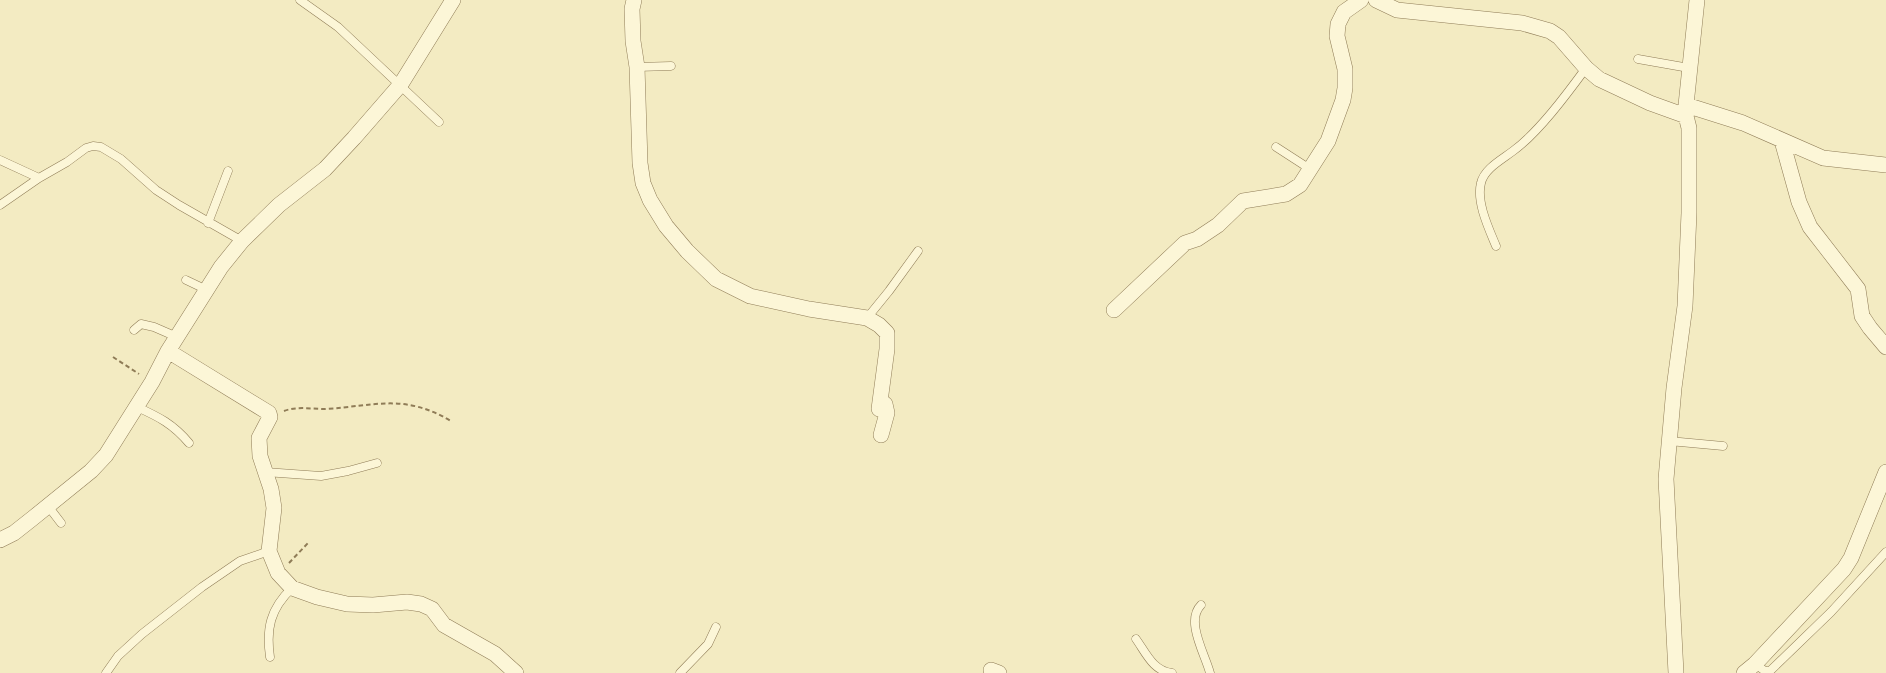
<svg xmlns="http://www.w3.org/2000/svg" width="1886" height="673" viewBox="0 0 1886 673" font-family="'IBM Plex Serif',serif">
  <rect width="100%" height="100%" fill="#f3ebc2"/>
  <g fill="none" stroke-linecap="round" stroke-linejoin="round">
    <defs>
      <path id="service" d="M 300,0 L 338,27 L 439,122
        M 1638,59 L 1689,68
        M 637,67 L 671,66
        M 1276,147 L 1310,169
        M 0,160 L 39,178
        M 0,205 L 39,178 L 67,162 L 86,148 L 93,146 L 101,147 L 121,159 L 156,190 L 179,205 L 242,241
        M 208,223 L 228,171
        M 1496,246 C 1489,229 1476,202 1481,183 C 1484,169 1501,160 1513,151 C 1538,133 1567,94 1586,68
        M 186,280 L 207,290
        M 867,318 L 889,291 L 918,251
        M 134,330 L 141,324 L 154,327 L 177,337
        M 137,407 C 159,417 173,424 189,443
        M 1669,441 L 1723,446
        M 265,472 L 321,476 L 348,471 L 377,463
        M 48,506 L 61,523
        M 1201,605 C 1185,621 1205,654 1210,673
        M 1136,639 C 1146,653 1153,671 1172,673
        M 270,657 C 266,629 270,609 292,588
        M 1755,664 L 1765,671 L 1770,671 L 1831,612 L 1886,552
        M 106,673 L 118,656 L 142,634 L 202,587 L 240,561 L 269,551
        M 680,673 L 708,644 L 716,627"/>
      <path id="minor" d="M 634,0 L 632,9 L 633,41 L 637,67 L 640,163 L 643,183 L 650,200 L 666,226 L 687,251 L 716,279 L 750,296 L 809,309 L 867,318 L 879,325 L 887,333 L 887,349 L 879,409 L 885,404 L 887,413 L 881,435
        M 1376,0 L 1397,10 L 1522,23 L 1550,31 L 1559,37 L 1586,68 L 1599,79 L 1650,103 L 1686,116
        M 1686,105 L 1743,123 L 1823,158 L 1886,165
        M 1782,141 L 1799,202 L 1810,227 L 1858,289 L 1862,316 L 1870,328 L 1886,347
        M 1114,310 L 1185,243 L 1197,239 L 1218,225 L 1243,201 L 1286,194 L 1300,185 L 1328,141 L 1343,100 L 1345,88 L 1345,69 L 1337,36 L 1338,24 L 1344,12 L 1361,0
        M 168,351 L 269,413 L 270,417 L 259,438 L 260,456 L 271,489 L 274,508 L 269,551 L 278,573 L 292,588 L 317,597 L 347,604 L 373,605 L 407,602 L 421,604 L 432,609 L 444,625 L 495,654 L 516,673
        M 0,540 L 14,533 L 33,518 L 91,471 L 106,455 L 152,382 L 168,351 L 221,267 L 242,241 L 279,205 L 325,169 L 354,138 L 401,84 L 453,0
        M 991,670 L 999,673
        M 1676,673 L 1666,479 L 1674,388 L 1685,306 L 1689,213 L 1689,128 L 1686,116 L 1686,105 L 1697,0
        M 1744,673 L 1755,664 L 1844,569 L 1851,558 L 1886,472"/>
    </defs>
    <use href="#service" stroke="#8f7c57" stroke-width="9"/>
    <use href="#minor" stroke="#8f7c57" stroke-width="16"/>
    <path stroke="#8f7c57" stroke-width="2" stroke-dasharray="4.5 3" stroke-linecap="butt" d="M 113,357 L 139,374
      M 284,411 C 297,406 311,409 325,409 C 376,406 403,393 451,421
      M 289,563 L 308,543"/>
    <use href="#service" stroke="#fcf6d7" stroke-width="8"/>
    <use href="#minor" stroke="#fcf6d7" stroke-width="15"/>
  </g>
</svg>
